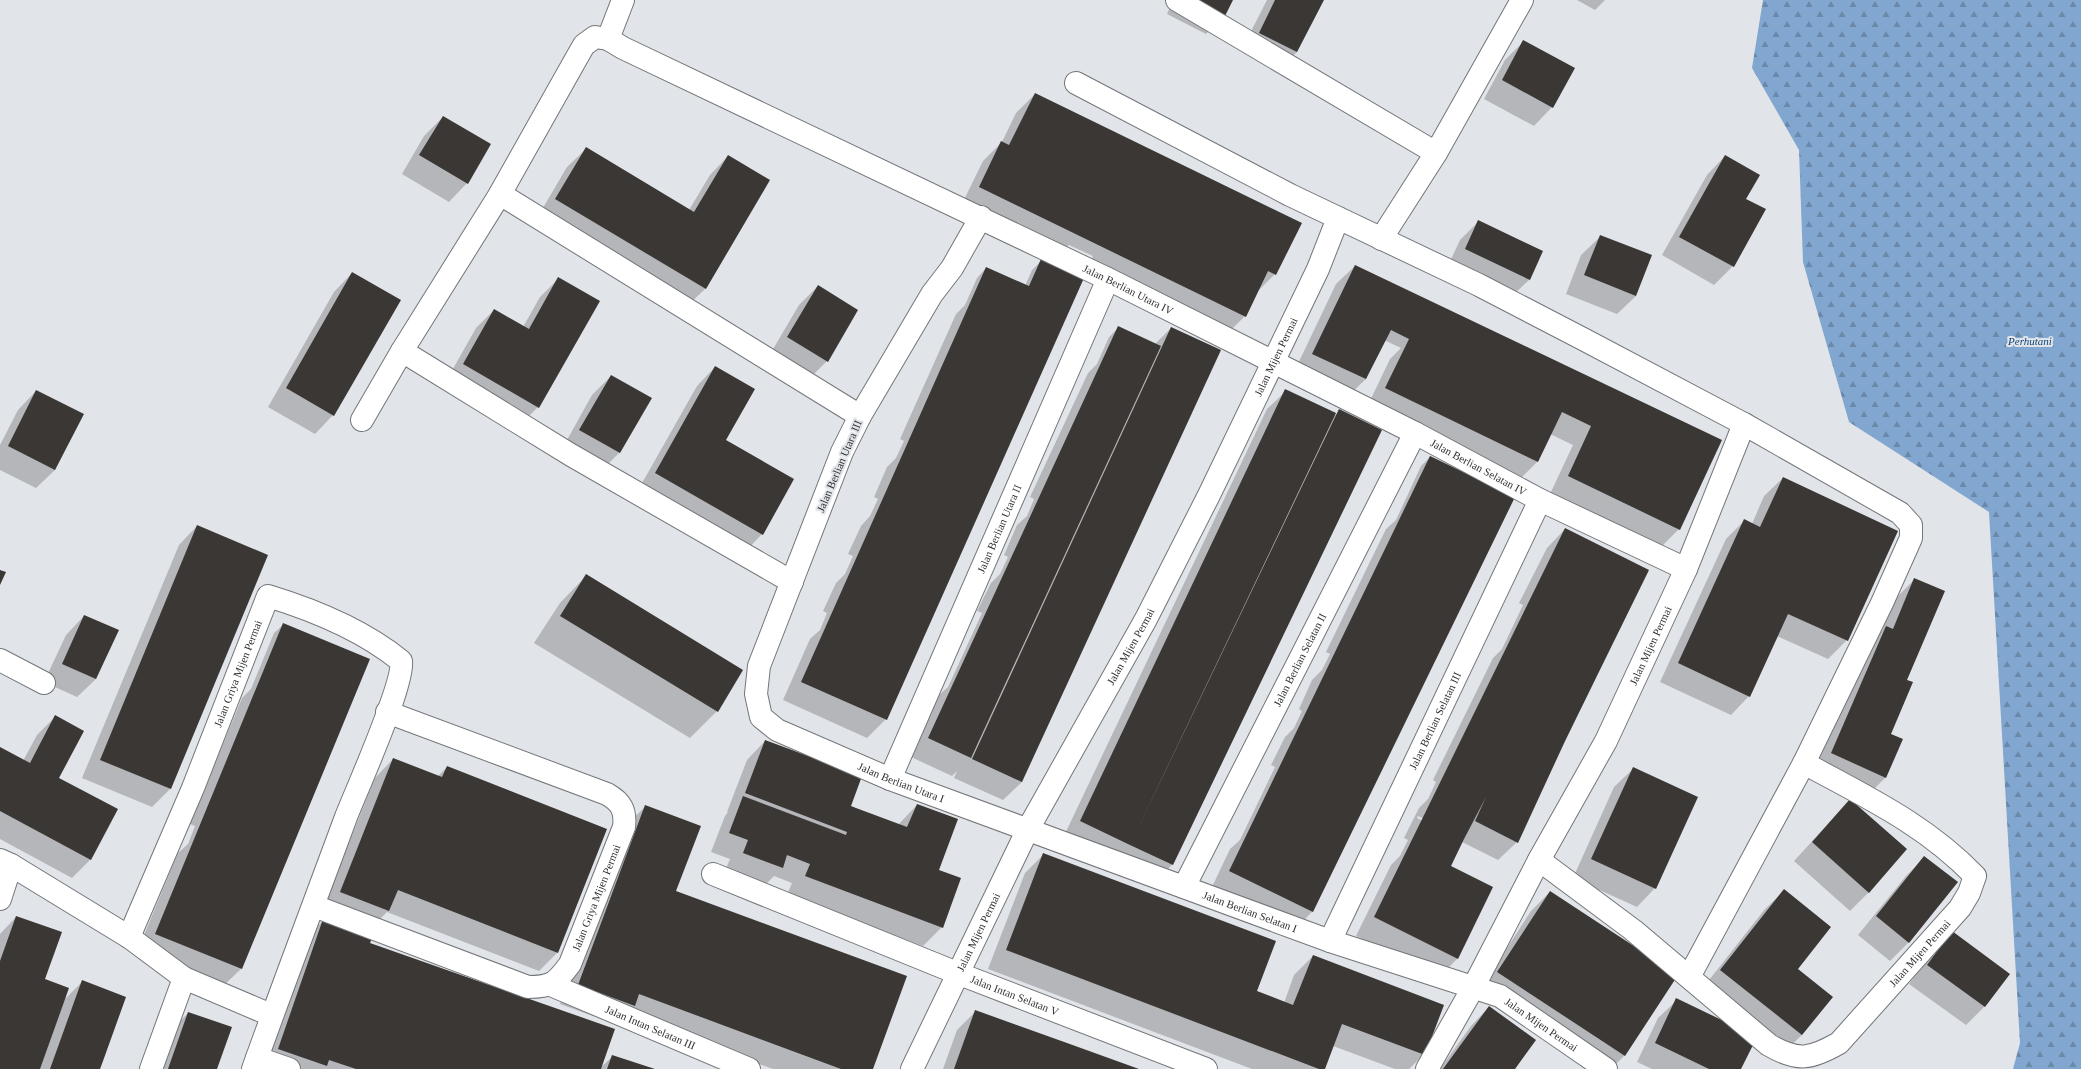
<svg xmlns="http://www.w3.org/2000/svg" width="2081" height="1069" viewBox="0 0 2081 1069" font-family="'Times New Roman',serif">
  <defs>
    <pattern id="forest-firs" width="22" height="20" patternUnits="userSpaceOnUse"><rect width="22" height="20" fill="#81a6cf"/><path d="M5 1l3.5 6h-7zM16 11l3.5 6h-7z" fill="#6a88a9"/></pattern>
  </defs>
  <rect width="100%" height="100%" fill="#e1e4e8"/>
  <path fill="url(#forest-firs)" d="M 1763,0 L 2081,0 L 2081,1069 L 2013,1069 L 2020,1043 L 1989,512 L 1849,422 L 1803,262 L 1799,150 L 1752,68 Z"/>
  <path fill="#0003" fill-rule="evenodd" d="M 1173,0 L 1232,0 L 1224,15 L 1206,34 L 1167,14 Z
    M 1267,0 L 1323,0 L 1297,52 L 1278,70 L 1241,51 Z
    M 1577,0 L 1605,0 L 1595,10 Z
    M 1523,42 L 1552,107 L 1534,126 L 1484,99 L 1505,60 Z
    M 1035,94 L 1275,274 L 1256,293 L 1245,316 L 1226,335 L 1088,267 L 1093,256 L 1069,245 L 1059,254 L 961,206 L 983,161 L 1002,142 L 1016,113 Z
    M 443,117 L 467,183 L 449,202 L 402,174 L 424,136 Z
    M 586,149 L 689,210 L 710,175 L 728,156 L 769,180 L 705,289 L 686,307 L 537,218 L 567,167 Z
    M 1725,156 L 1745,199 L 1733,266 L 1714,285 L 1662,255 L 1707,175 Z
    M 1479,221 L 1542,252 L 1529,280 L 1510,298 L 1447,268 L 1460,240 Z
    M 1600,237 L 1636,296 L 1617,314 L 1566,294 L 1581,255 Z
    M 1042,260 L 886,719 L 867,738 L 783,700 L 810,639 L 820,630 L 827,613 L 823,611 L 836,583 L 845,574 L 853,556 L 848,554 L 861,526 L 870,516 L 878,499 L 874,497 L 887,467 L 896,458 L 904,441 L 900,439 L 956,314 L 965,305 L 977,278 L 986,268 L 1025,286 L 1032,270 Z
    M 1355,266 L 1721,441 L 1679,529 L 1660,548 L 1550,494 L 1573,445 L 1550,434 L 1538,461 L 1519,480 L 1367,407 L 1390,359 L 1401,348 L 1384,340 L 1366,379 L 1347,397 L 1294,372 L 1336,284 Z
    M 352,273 L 333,415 L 315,434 L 268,407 L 334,292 Z
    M 559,278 L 538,407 L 520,425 L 445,383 L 476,328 L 494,310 L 523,327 L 540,297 Z
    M 818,286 L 857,310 L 827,361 L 808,380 L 769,356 L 799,305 Z
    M 1119,327 L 1155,344 L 1171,328 L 1022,782 L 1003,800 L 954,778 L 957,771 L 952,776 L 911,757 L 938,696 L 948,687 L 982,613 L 977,611 L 991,583 L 1000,574 L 1008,557 L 1004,555 L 1017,525 L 1027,516 L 1034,499 L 1030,497 L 1088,373 L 1097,364 L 1109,337 Z
    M 715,367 L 724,441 L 762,534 L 744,553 L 637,492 L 697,386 Z
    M 611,376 L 650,398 L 619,453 L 601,471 L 562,449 L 592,395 Z
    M 36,391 L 82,415 L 55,470 L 36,488 L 0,470 L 0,445 L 18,410 Z
    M 1286,391 L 1333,417 L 1340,411 L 1282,634 L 1172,865 L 1153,883 L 1062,840 L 1267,409 Z
    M 1430,457 L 1313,911 L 1294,930 L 1211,889 L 1230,849 L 1240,840 L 1275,767 L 1271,765 L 1285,737 L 1294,728 L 1302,711 L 1299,709 L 1312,680 L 1322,670 L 1330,654 L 1326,652 L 1386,529 L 1396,520 L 1421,466 Z
    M 1783,478 L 1847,640 L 1828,659 L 1777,636 L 1749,696 L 1731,715 L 1660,682 L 1726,539 L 1745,520 L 1752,524 L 1764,496 Z
    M 197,526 L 170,789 L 152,807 L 82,778 L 179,545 Z
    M 1565,529 L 1595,679 L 1517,842 L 1498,860 L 1462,842 L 1450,867 L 1458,958 L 1439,977 L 1356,936 L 1391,865 L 1400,856 L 1408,840 L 1404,838 L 1419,808 L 1428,799 L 1436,782 L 1433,780 L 1493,658 L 1502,649 L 1523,605 L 1519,603 L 1547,548 ZM 1418,816 L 1458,836 L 1457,837 L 1417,818 Z
    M 586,576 L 717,711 L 690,738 L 534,643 L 560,603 Z
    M 1915,579 L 1905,680 L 1889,734 L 1886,777 L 1867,796 L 1813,772 L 1867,645 L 1882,631 L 1896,598 Z
    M 84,616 L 117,631 L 96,679 L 77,697 L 44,682 L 66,635 Z
    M 284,624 L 369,660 L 241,969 L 222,987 L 137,952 L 178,853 L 188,844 L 195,826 L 190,824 L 242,698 L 251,689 L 274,633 Z
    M 55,717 L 58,779 L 91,859 L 72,878 L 0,839 L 0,748 L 23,761 L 37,735 Z
    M 765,741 L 850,807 L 898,825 L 917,805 L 938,871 L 942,927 L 923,946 L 787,895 L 792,883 L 774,876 L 764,886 L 725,871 L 730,859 L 711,852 L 725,816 L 728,812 L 727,812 L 747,760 Z
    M 393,759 L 437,777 L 447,767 L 557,953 L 539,971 L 387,912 L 370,929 L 322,910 L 375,778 Z
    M 1633,769 L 1655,888 L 1637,907 L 1573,878 L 1614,787 Z
    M 1850,800 L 1869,892 L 1850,911 L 1794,861 Z
    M 645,807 L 675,892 L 872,1069 L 773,1069 L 625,1015 L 615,1024 L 560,1004 L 626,825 Z
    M 1043,855 L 1255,992 L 1284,1003 L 1294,975 L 1313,956 L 1424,1054 L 1409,1069 L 1395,1069 L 1333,1046 L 1324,1069 L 1252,1069 L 988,969 L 1025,873 Z
    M 1925,857 L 1909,942 L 1890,961 L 1858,935 L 1906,876 Z
    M 1784,891 L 1797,969 L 1832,997 L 1802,1035 L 1783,1053 L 1702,989 L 1765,909 Z
    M 1550,892 L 1677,975 L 1624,1056 L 1611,1069 L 1479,991 L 1531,911 Z
    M 16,917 L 44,979 L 64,1000 L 82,982 L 99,1069 L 0,1069 L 0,934 Z
    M 324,920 L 600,1068 L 613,1056 L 653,1069 L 264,1069 L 272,1036 L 281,1026 L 287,1010 L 281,1008 L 305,938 Z
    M 1952,933 L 2009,974 L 1984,1007 L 1966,1025 L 1909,984 L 1934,951 Z
    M 1677,1000 L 1740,1069 L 1652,1069 L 1637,1062 L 1658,1018 Z
    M 1489,1007 L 1514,1069 L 1440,1069 L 1471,1026 Z
    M 976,1011 L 1137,1069 L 943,1069 L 957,1030 Z
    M 188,1013 L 216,1069 L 156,1069 L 179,1022 Z"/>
  <path fill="#3a3734" d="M 1194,0 L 1233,0 L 1225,16 Z
    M 1275,0 L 1324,0 L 1297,52 L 1259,33 Z
    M 1523,40 L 1575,68 L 1553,108 L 1502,80 Z
    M 1035,93 L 1302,223 L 1276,275 L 1268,271 L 1246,317 L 979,187 L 1001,141 L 1009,145 Z
    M 443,116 L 491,144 L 468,184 L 419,155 Z
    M 586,147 L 694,212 L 728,155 L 770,180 L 706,289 L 555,199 Z
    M 1725,155 L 1760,175 L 1746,199 L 1766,209 L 1734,267 L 1679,237 Z
    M 1478,220 L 1543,251 L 1530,280 L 1465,249 Z
    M 1600,235 L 1652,255 L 1636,296 L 1584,275 Z
    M 1041,259 L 1084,278 L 887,720 L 801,682 L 986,267 L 1029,286 Z
    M 1355,265 L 1722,440 L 1680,530 L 1568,476 L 1591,426 L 1562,412 L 1538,462 L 1385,388 L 1409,339 L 1391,330 L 1366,379 L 1312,354 Z
    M 352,272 L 401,300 L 334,416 L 286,388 Z
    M 558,277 L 600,301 L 539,408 L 463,364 L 494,309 L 529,329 Z
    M 818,285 L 858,310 L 828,362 L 787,337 Z
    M 1118,326 L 1161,346 L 971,758 L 928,738 Z
    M 1171,327 L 1221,350 L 1022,782 L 972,759 Z
    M 715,366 L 755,389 L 726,440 L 794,479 L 763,535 L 655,473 Z
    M 611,375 L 652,398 L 620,453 L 579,430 Z
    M 1285,389 L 1336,413 L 1130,845 L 1080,821 Z
    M 36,390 L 84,414 L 55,470 L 8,446 Z
    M 1339,409 L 1382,430 L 1173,865 L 1130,845 Z
    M 1430,456 L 1515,497 L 1313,912 L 1229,871 Z
    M 1783,477 L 1898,531 L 1848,641 L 1788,614 L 1750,697 L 1678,663 L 1744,519 L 1760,527 Z
    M 197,525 L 268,555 L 171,789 L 100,760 Z
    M 1565,528 L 1649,570 L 1565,741 L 1518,843 L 1475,821 L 1486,797 L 1464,839 L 1451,866 L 1493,887 L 1458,959 L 1374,917 Z
    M 0,570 L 6,572 L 0,585 Z
    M 586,574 L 743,670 L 718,712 L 560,616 Z
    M 1914,578 L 1945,591 L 1907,680 L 1913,682 L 1891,734 L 1903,739 L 1886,778 L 1831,753 L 1886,626 L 1893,629 Z
    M 84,615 L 119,630 L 96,679 L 62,664 Z
    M 283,623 L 370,659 L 242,969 L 155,934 Z
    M 55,715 L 84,731 L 59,778 L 118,809 L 91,860 L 0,811 L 0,747 L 30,763 Z
    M 765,740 L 862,776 L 851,806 L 856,808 L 907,827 L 917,804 L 958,819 L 939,870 L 961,878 L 943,928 L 805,876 L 810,864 L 787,855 L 783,868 L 743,853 L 748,840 L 729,833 L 743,796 L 846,835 L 847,832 L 745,793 Z
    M 393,758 L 442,777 L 447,766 L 607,829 L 558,953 L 398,890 L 389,911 L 340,892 Z
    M 1633,767 L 1698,797 L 1656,889 L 1591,859 Z
    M 1850,799 L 1907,849 L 1869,893 L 1812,842 Z
    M 645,805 L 701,826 L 676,891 L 907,976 L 873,1069 L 841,1069 L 639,994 L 635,1006 L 578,985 Z
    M 1043,853 L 1276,941 L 1257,991 L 1293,1005 L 1313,955 L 1444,1005 L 1425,1055 L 1342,1024 L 1325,1069 L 1319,1069 L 1006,950 Z
    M 1924,856 L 1958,882 L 1909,943 L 1876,916 Z
    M 1784,889 L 1831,927 L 1798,969 L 1833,997 L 1802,1035 L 1720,970 Z
    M 1550,891 L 1678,975 L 1625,1056 L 1497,972 Z
    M 16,916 L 62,932 L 45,979 L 69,988 L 40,1069 L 0,1069 L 0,961 Z
    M 323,919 L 373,936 L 370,943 L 615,1029 L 601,1069 L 356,1069 L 329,1060 L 327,1066 L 278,1049 Z
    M 1952,931 L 2010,974 L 1985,1007 L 1927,965 Z
    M 82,980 L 126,997 L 103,1061 L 100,1069 L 50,1069 Z
    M 1676,998 L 1757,1037 L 1741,1069 L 1709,1069 L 1655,1043 Z
    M 1489,1006 L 1536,1040 L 1515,1069 L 1443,1069 Z
    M 975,1010 L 1067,1043 L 1139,1069 L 954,1069 Z
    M 188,1012 L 232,1027 L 217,1069 L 168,1069 Z
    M 612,1055 L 655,1069 L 607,1069 Z"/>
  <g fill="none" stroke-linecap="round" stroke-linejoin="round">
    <defs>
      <g id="minor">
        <path d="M 1177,0 L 1436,153"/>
        <path d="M 608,39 L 623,0"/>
        <path d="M 1076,83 L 1290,195 L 1479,285 L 1583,339 L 1744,424 L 1900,513 L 1911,525 L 1911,538 L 1882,603 L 1804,763 L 1689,977"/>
        <path d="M 500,194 L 860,416"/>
        <path id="s1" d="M 981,217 L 952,268 L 932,294 L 860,416 L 842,452 L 759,666 L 756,694 L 761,717 L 777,730 L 890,779 L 1330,941 L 1500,996 L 1606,1069"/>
        <path d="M 1381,239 L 1436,153 L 1522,0"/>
        <path d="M 402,351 L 571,455 L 792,582"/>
        <path id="s2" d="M 362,420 L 402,351 L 500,194 L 576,59 L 584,45 L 595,37 L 608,39 L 623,48 L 1108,279 L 1415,433 L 1540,500 L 1686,569"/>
        <path d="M 0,660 L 44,683"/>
        <path id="s3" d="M 890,779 L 1108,279"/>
        <path d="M 0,860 L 11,865 L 129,937 L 184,978"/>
        <path id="s4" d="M 1539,860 L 1633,930 L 1769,1045 C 1798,1062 1811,1059 1839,1043 L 1960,908 L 1969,893 L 1975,876 C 1925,824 1866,797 1804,763"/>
        <path id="s5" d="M 713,874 L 957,973 L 1206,1069"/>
        <path id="s6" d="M 1184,887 L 1415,433"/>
        <path d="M 0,899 L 11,865"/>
        <path id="s7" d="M 314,906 L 528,987 C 552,987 556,983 570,964 L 624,827 C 626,810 621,802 607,794 L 387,712"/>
        <path id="s8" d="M 129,937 L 193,788 L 268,596 C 314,610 363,630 401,661 C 405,682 357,789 346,817 C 315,901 283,985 253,1069"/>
        <path id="s9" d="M 1330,941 L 1540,500"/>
        <path id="s10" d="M 551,985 L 749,1069"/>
        <path d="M 257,1058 L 289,1069"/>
        <path d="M 151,1069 L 184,978 L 271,1015"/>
        <path id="s11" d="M 912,1069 L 1028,829 L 1146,619 L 1209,495 L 1318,269 L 1338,218"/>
        <path id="s12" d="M 1427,1069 L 1474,986 L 1539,860 L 1606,741 L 1686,569 L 1744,424"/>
      </g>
    </defs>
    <use href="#minor" stroke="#737679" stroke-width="24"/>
    <use href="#minor" stroke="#fff" stroke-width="22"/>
  </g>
  <g text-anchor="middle" stroke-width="4" stroke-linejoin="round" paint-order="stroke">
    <g font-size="11" fill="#303133" stroke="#e1e4e8">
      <text dy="4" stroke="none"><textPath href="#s2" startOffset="1040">Jalan Berlian Utara IV</textPath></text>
      <text dy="4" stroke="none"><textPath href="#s11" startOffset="800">Jalan Mijen Permai</textPath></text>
      <text transform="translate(839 466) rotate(-67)" y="4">Jalan Berlian Utara III</text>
      <text dy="4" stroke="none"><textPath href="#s2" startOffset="1433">Jalan Berlian Selatan IV</textPath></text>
      <text dy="4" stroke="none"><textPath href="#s3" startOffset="273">Jalan Berlian Utara II</textPath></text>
      <text dy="4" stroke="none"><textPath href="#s11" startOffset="476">Jalan Mijen Permai</textPath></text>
      <text dy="4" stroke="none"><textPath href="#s12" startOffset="479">Jalan Mijen Permai</textPath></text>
      <text dy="4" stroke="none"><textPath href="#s6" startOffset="255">Jalan Berlian Selatan II</textPath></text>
      <text dy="4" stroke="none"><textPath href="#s8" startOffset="285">Jalan Griya Mijen Permai</textPath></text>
      <text dy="4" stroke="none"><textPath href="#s9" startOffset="244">Jalan Berlian Selatan III</textPath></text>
      <text dy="4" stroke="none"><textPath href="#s1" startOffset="710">Jalan Berlian Utara I</textPath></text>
      <text dy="4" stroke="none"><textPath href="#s7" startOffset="351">Jalan Griya Mijen Permai</textPath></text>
      <text dy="4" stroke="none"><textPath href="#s1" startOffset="1082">Jalan Berlian Selatan I</textPath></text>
      <text dy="4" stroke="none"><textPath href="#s11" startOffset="152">Jalan Mijen Permai</textPath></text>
      <text dy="4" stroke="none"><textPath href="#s4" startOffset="491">Jalan Mijen Permai</textPath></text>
      <text dy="4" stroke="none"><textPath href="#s5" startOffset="325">Jalan Intan Selatan V</textPath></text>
      <text dy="4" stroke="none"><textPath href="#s1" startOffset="1396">Jalan Mijen Permai</textPath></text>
      <text dy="4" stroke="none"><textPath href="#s10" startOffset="108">Jalan Intan Selatan III</textPath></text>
    </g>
    <g font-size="11" font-style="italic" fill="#104679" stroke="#e1e4e8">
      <text x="2030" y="345">Perhutani</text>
    </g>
  </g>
</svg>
